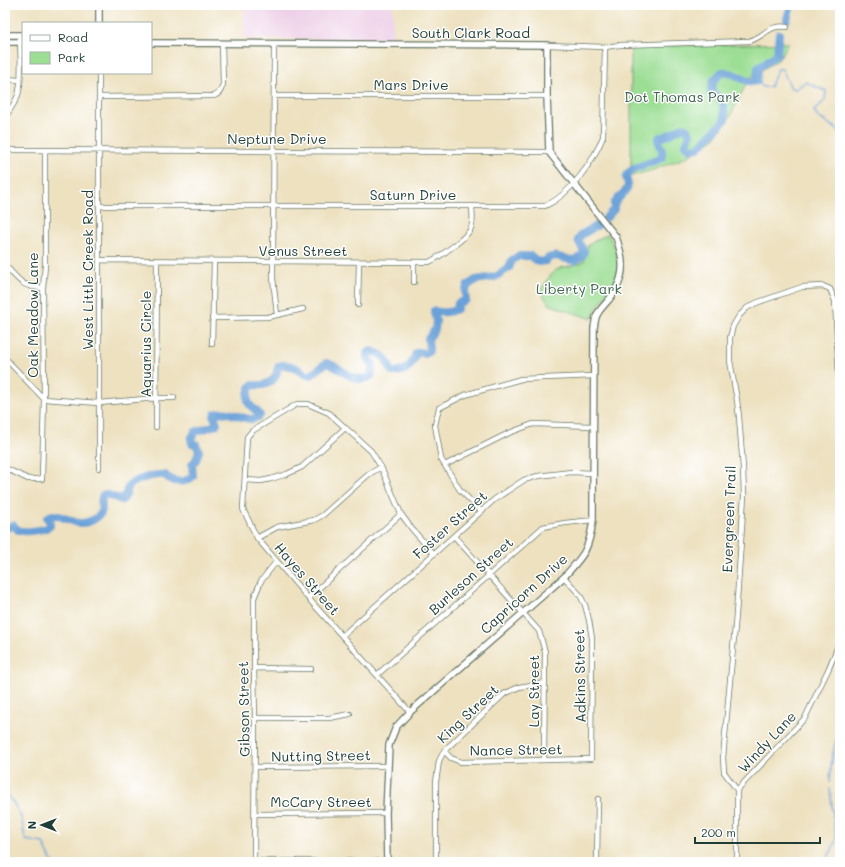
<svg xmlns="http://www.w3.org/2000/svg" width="845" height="867" viewBox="0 0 845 867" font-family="Mali,sans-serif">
  <rect width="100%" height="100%" fill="#fff"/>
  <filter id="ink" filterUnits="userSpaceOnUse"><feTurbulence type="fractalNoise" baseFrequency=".025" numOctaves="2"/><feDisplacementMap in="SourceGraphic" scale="8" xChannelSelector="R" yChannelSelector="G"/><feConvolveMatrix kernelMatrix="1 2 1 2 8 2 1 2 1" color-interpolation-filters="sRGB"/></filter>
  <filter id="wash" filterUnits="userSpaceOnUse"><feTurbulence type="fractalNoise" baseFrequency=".012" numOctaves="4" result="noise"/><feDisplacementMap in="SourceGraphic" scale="16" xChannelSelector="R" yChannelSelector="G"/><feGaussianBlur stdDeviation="0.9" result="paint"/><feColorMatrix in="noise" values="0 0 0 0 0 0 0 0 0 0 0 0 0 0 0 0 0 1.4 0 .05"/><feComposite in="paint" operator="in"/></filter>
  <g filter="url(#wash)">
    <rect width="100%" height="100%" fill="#ede1c0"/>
    <path fill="#eed0e8" d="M 244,5 L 393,5 L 393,39 L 244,39 Z"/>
    <path fill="#9cde94" stroke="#5e8e64" d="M 789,43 L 778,60 L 749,78 L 730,117 L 714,139 L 687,157 L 653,170 L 631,176 L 631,47 Z
      M 607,234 C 619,250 623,272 610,290 C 603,300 596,307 592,319 L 550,305 L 544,297 L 541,290 C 545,283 552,271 560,268 C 568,266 576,266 584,261 L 588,245 Z"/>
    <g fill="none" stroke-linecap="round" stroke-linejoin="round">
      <path stroke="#6ba1d8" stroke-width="1.5" d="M 757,81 L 763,87 L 770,87 L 778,69 L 782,69 L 791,88 L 796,89 L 805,82 L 826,91 L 825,100 L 814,111 L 818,117 L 840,131
        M 830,782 C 831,766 832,746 840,732
        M 5,791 C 11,800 19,810 22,820 C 23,827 23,833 26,840 L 43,843 L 51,860 L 54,862
        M 825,862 L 832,850 L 836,839 L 830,789"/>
      <path stroke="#6ba1d8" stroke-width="8" d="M 787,19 L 791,5
        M 606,218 L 614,209 L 614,204 L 617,200 L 627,189 L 628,184 L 626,177 L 628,173 L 635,168 L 662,158 L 662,151 L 658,140 L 660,137 L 664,137 L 683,127 L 687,129 L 690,134 L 686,145 L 690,149 L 698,148 L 725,120 L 723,100 L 711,93 L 713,81 L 722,72 C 726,73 732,73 735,75 C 745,79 745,83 757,81 L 758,68 L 777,54 L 779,34
        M 5,529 L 13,525 C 15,527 17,529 18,530 C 24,533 45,530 50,526 L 50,522 L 47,518 L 52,515 C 67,515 74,528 91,521 C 95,519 99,516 101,513 C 104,506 99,500 103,495 L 106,494 L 122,500 C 127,497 125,491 129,486 C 135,479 156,474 165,475 C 172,483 186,484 193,476 L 192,464 L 196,460 L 199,451 L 196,444 L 192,443 L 191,439 L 195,432 L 216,425 L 217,423 L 214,417 L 215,414 C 231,407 250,427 260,415 C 253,406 246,407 248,394 C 249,390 249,388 252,385 C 261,386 272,385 276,375 C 277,372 277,369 279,366 C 284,364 293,366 298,369 C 303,372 304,375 310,376 L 326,363 C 341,366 355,387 371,376 L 373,364 L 367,358 L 367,353 L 371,351 C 385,355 386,359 392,372 C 407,372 412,366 416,353 L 420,352 L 425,354 L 429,351 L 428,339 L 435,329 L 436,321 L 434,311 C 443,313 449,313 457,309 L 458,303 L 466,300 L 465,292 L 468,285 L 476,280 L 495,277 L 509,268 L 512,260 L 519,256 L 531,256 L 538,262 L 546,261 L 548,258 L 555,256 L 574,261 L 582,256 L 584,252 L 578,240 L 581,235 L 598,225"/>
    </g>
  </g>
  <g filter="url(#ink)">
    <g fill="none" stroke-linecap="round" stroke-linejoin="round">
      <defs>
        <path id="minor" d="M 274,44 L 273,278 L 277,315
          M 547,45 L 605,47 L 620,45 L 749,41 C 765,37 768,24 787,27
          M 5,79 L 20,80
          M 274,96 L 547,96
          M 99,97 L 214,96 C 220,94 221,90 223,84 L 222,43
          M 5,117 C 10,110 15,103 18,95 C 23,80 20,52 20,35
          M 5,150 L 549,152
          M 99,206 L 545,206 C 570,195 593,162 603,137 L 605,47
          M 99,260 L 429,262 C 438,258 468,237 471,228 C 474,221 472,213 472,206
          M 5,265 C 19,280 21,287 43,288
          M 414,282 L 414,263
          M 358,305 L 359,262
          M 212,318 L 268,317 L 303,309
          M 212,344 L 214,261
          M 5,358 L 44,399 L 99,403 L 157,398 L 174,398
          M 156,427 L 157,261
          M 445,465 L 509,433 L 533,424 L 593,426
          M 5,468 L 28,479 L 42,479 L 44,399 L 43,288 L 45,266 L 45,150
          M 99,468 L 99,73
          M 245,480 L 261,481 L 271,479 L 287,474 L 302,467 L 345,428
          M 481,511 L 460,490 L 441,459 L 435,425 L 439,408 L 465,395 L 521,379 L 594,376
          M 454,536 L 539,631 L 545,652 L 544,760
          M 257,538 L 277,527 L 314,520 L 323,515 L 369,474 L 381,467
          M 308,598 L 401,514
          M 342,636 L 495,499 L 524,480 L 538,476 L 571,472 L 592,473
          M 254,668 L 311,669
          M 377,675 L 543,527 L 565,523 L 593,520
          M 410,712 L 308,598 L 257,538 L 243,509 L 247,437 L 252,431 L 297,404 L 308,404 L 329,413 L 371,451 L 381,467 L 401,514 L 412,529 L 434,554
          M 255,718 L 329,718 L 350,714
          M 444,751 L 451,758 L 461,762 L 591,759 L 592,638 L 589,620 L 585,605 L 580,595 L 564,577
          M 255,767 L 387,766
          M 737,790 L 724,772 L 723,758 L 736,615 L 744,496 L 743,468 L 739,417 L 737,400 L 730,361 L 730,338 L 733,326 L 739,316 L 747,308 L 756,303 L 802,287 L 823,286 L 830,289 L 835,301 L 840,397
          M 255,814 L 386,813
          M 254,861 L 387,861
          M 254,862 L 255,718 L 254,668 L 254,598 L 261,581 L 276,562
          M 436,862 L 436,782 L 439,761 L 444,751 L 504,694 L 519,687 L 545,683
          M 597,862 L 598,799
          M 737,862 L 737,790 L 805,718 L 829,668 L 840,641"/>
        <path id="tertiary" d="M 99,5 L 99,23
          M 5,35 L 23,35
          M 5,42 L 23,42
          M 151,43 L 547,45 L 547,96 L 549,152 L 616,237 C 623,257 626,272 615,291 C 611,299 603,305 598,313 C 595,317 595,323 594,328 L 593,520 C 589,550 584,555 564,577 L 410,712 L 396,727 L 389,745 L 386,813 L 387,862"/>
      </defs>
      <use href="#minor" stroke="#677665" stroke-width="6"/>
      <use href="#tertiary" stroke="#677665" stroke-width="8"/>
      <use href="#minor" stroke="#fff" stroke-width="4.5"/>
      <use href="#tertiary" stroke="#fff" stroke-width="5.5"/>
    </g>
  </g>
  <g text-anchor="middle" stroke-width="3" stroke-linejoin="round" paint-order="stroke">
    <g font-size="14" fill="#1f3d34" stroke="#fff">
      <text x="471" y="38">South Clark Road</text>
      <text x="411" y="90">Mars Drive</text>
      <text x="277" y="144">Neptune Drive</text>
      <text x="413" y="200">Saturn Drive</text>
      <text x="303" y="256">Venus Street</text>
      <text transform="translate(88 270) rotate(-90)" y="5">West Little Creek Road</text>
      <text transform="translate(33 315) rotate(-90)" y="5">Oak Meadow Lane</text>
      <text transform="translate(146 344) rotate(-90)" y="5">Aquarius Circle</text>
      <text transform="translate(729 519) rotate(-88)" y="5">Evergreen Trail</text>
      <text transform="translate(450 525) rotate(-42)" y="5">Foster Street</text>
      <text transform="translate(471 576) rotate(-42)" y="5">Burleson Street</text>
      <text transform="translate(307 579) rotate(49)" y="5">Hayes Street</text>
      <text transform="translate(524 594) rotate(-42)" y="5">Capricorn Drive</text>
      <text transform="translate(580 676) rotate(-91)" y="5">Adkins Street</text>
      <text transform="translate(534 691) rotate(-90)" y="5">Lay Street</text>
      <text transform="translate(244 709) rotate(-91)" y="5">Gibson Street</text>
      <text transform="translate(468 714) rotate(-43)" y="5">King Street</text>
      <text transform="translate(767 742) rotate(-47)" y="5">Windy Lane</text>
      <text transform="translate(516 750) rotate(-1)" y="5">Nance Street</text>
      <text transform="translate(321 756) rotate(-1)" y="5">Nutting Street</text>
      <text x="321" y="807">McCary Street</text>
    </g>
    <g font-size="14" fill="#3e654c" stroke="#fff">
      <text x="682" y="102">Dot Thomas Park</text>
      <text x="579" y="294">Liberty Park</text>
    </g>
  </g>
  <rect width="845" height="867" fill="none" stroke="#fff" stroke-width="20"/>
  <rect x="22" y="22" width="130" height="52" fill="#ffffff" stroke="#a5b1ae"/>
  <rect x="30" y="35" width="20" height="6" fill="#ffffff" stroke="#a5b1ae"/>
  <text x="58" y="42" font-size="12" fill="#1f3d34">Road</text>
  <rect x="30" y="52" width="20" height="12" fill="#9cde94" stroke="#a5b1ae"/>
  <text x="58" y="62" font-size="12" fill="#1f3d34">Park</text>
  <g transform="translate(42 825) rotate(270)" stroke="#ffffff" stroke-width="3" paint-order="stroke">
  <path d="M0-3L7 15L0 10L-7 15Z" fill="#1f3d34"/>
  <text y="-6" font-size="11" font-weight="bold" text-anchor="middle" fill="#1f3d34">N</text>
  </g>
  <path d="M695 837v6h125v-6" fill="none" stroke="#1f3d34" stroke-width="2"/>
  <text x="701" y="837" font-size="12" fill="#1f3d34" stroke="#ffffff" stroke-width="3" paint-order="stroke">200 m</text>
</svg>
